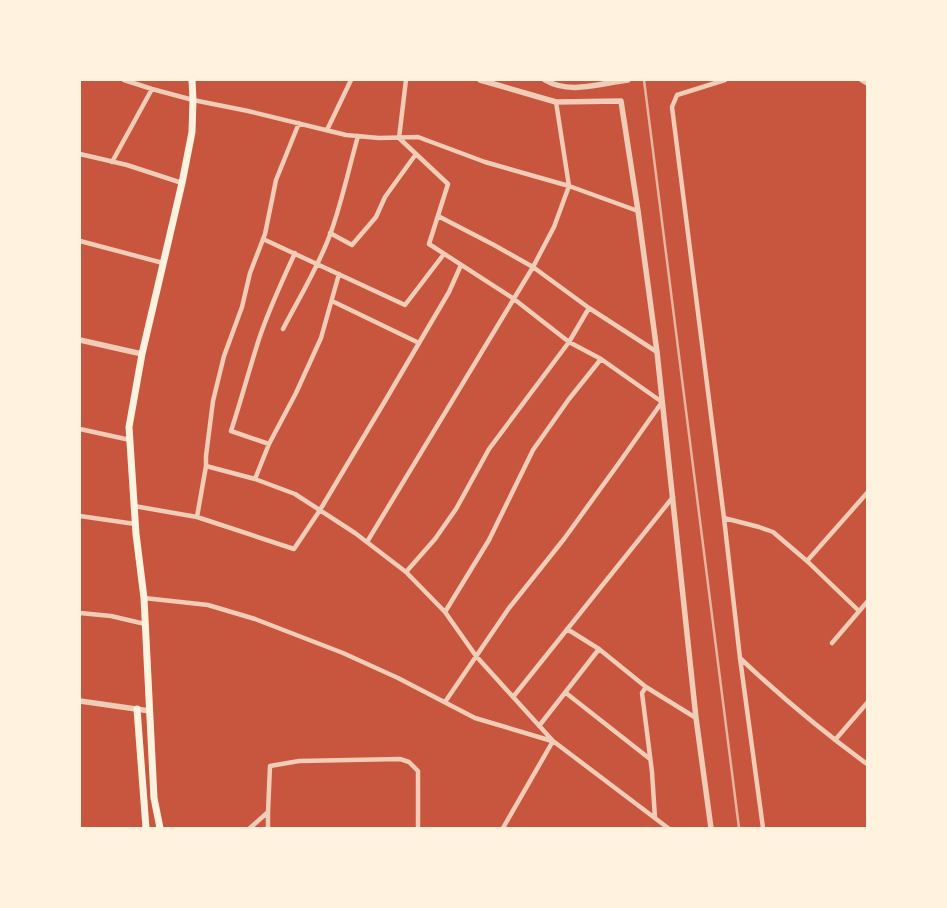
<svg xmlns="http://www.w3.org/2000/svg" width="947" height="908" viewBox="0 0 947 908" font-family="'Titillium Web',sans-serif">
  <rect width="100%" height="100%" fill="#c8553d"/>
  <g fill="none" stroke-linecap="round" stroke-linejoin="round">
    <path stroke="#f1ccb7" stroke-width="4.5" d="M 124,80 L 152,89 L 193,100 L 248,111 L 346,135 L 379,138 L 418,137 L 485,162 L 569,186 L 638,211
      M 406,80 L 399,138 L 448,184 L 429,244 L 514,299 L 569,342 L 601,359 L 662,402 L 619,463 L 564,539 L 509,608 L 445,702
      M 725,80 L 677,95 L 672,107 L 724,518 L 740,658 L 763,828
      M 327,130 L 351,80
      M 80,154 L 127,165 L 182,183
      M 112,162 L 152,89
      M 438,216 L 494,245 L 533,267 L 589,308 L 657,352
      M 330,233 L 352,245 L 376,217 L 385,197 L 416,154
      M 263,239 L 405,305 L 444,254
      M 80,241 L 163,263
      M 332,301 L 419,343
      M 283,329 C 299,298 319,266 331,232 C 342,201 349,168 358,136
      M 80,429 L 130,440
      M 269,444 L 231,431 C 241,401 249,370 259,339 C 269,309 282,281 295,253
      M 206,466 L 255,479 L 295,494 L 355,533 L 406,572 L 445,612 L 476,656 L 553,741 L 668,828
      M 255,479 L 269,444 L 296,393 L 321,338 L 339,274
      M 134,506 L 197,517 L 206,466 L 206,456 L 213,401 L 224,356 L 242,307 L 250,273 L 265,234 L 276,180 L 299,123
      M 80,516 L 135,524
      M 197,517 L 294,549 L 320,510 L 385,401 L 449,292 L 461,265
      M 724,518 L 759,527 L 773,532 L 807,561 L 867,493
      M 367,542 L 533,267 L 554,227 L 569,186 L 556,102
      M 807,561 L 859,611
      M 406,572 L 435,539 L 456,509 L 489,449 L 569,342 L 589,308
      M 144,598 L 208,605 L 255,619 L 343,653 L 398,678 L 475,718 L 552,741
      M 445,612 L 489,540 L 533,450 L 569,399 L 601,359
      M 80,613 L 111,616 L 145,624
      M 567,629 L 599,649 L 646,687 L 696,718
      M 832,643 L 867,602
      M 740,658 C 780,696 822,731 867,764
      M 646,687 L 642,693 L 652,772 L 655,818
      M 566,693 L 650,759
      M 513,697 L 673,497
      M 539,726 L 599,649
      M 835,740 L 867,703
      M 268,812 L 268,828
      M 250,828 L 268,812 L 270,766 L 299,761 L 400,759 L 409,762 L 418,771 L 418,828
      M 503,828 L 553,741"/>
    <path stroke="#f1ccb7" stroke-width="5.5" d="M 480,80 L 556,102 L 621,101 L 638,211 L 657,352 L 696,718 L 711,828
      M 545,80 C 570,95 601,83 628,80
      M 862,80 L 867,83
      M 80,340 L 142,354
      M 80,701 L 150,711"/>
    <path stroke="#fff3e0" stroke-width="7" d="M 137,709 L 146,828
      M 160,828 L 154,798 L 144,598 L 136,534 L 129,427 L 142,354 L 182,183 L 192,132 L 193,100 L 192,80"/>
    <path stroke="#e9b49f" stroke-width="2.5" d="M 644,80 L 739,828"/>
  </g>
  <rect width="947" height="908" fill="none" stroke="#fff3e0" stroke-width="162"/>
</svg>
